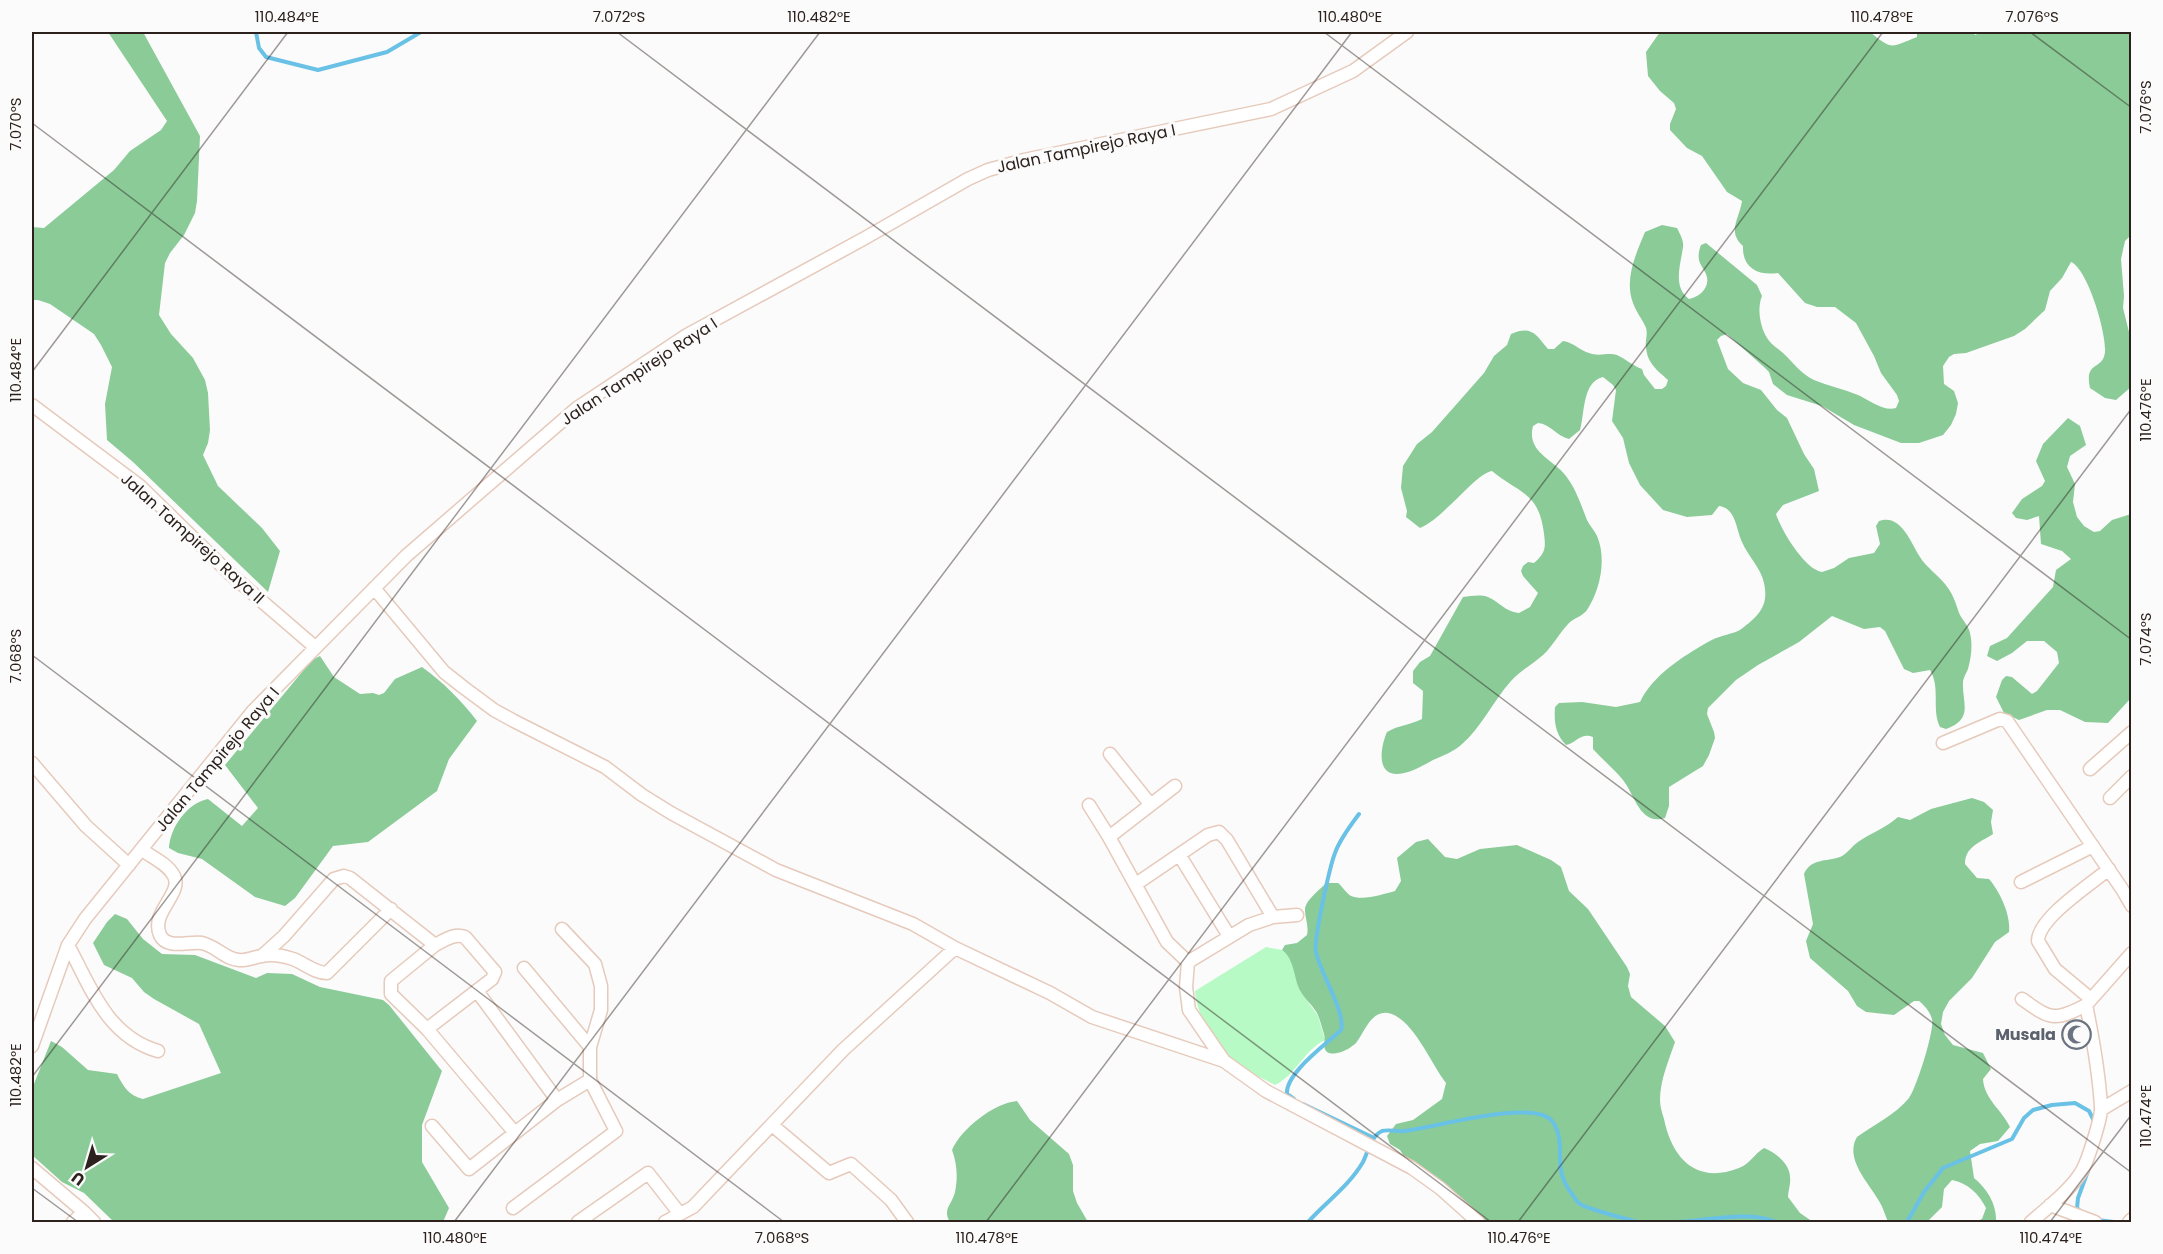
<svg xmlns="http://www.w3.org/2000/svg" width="2163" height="1254" viewBox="0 0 2163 1254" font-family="Poppins,sans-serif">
  <rect width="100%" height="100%" fill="#fbfbfb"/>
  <path fill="#b8fac5" d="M 1266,947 L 1282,950 L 1286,953 L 1292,963 L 1301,992 L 1318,1016 L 1325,1040 C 1304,1050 1296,1075 1275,1085 C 1260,1077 1242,1069 1229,1058 C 1213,1043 1196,1012 1195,991 Z"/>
  <path fill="#8acb98" d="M 108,32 L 143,32 L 200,136 L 197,201 L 195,213 L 184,235 L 170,253 L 165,263 L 159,315 L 171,334 L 193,358 L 205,380 L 208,393 L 210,430 L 208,443 L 203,455 L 218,486 L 262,528 L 280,551 L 268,592 L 133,462 L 107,440 L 105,404 L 112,367 L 101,345 L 94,334 L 50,304 L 38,300 L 32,300 L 32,227 L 44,228 L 114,170 L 130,151 L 161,130 L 167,121 Z
    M 1660,32 L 1870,32 C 1893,51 1891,47 1917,37 L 1917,32 L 1969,32 L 1976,35 L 1978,32 L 2131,32 L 2132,234 L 2125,241 L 2121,259 L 2124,296 L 2123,308 L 2131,340 L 2131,387 L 2116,400 L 2105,398 L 2090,388 C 2084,360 2103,371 2105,352 C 2107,335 2088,269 2071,262 L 2062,278 L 2050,291 L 2045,310 L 2025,329 L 2014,336 L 1966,353 L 1954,354 L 1949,357 L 1943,366 L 1944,384 L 1954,391 L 1958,403 L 1956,414 L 1951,425 L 1943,435 L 1919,443 L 1901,443 L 1854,425 L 1822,406 L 1787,395 L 1773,384 L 1769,372 L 1765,368 L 1727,334 L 1721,336 L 1717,340 L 1728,369 L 1743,383 L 1761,390 L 1777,410 L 1787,418 L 1804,454 L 1814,469 L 1819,491 L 1783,505 L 1776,514 C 1781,530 1805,570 1822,572 L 1834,568 L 1849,558 L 1874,553 L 1880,544 L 1876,526 L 1879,521 C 1901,513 1911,543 1920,557 C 1926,567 1938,575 1945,584 C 1952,592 1956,603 1959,613 C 1962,620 1969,626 1970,633 C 1973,645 1971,658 1968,669 C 1966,674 1963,678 1963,683 C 1962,703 1974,719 1946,729 L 1940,727 C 1931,709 1941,688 1930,670 L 1913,673 L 1904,669 L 1885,631 L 1880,627 L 1864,629 L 1832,616 L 1799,642 L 1758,665 L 1736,680 L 1708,708 L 1707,714 L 1714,732 L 1715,738 L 1709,755 L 1703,766 L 1669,787 L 1669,806 L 1665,818 C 1640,826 1635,795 1623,780 C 1614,769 1603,760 1593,749 L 1593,737 C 1581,732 1576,743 1566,745 C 1555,734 1554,721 1555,707 L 1559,703 L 1582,702 L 1616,707 L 1640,702 C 1653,675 1682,657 1708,642 C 1718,636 1728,635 1738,631 C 1742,629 1746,625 1749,623 C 1763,611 1768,601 1764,583 C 1761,568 1748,556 1742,542 C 1736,529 1736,508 1719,506 L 1712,515 L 1687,517 L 1663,510 L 1640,485 L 1629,463 L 1623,438 L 1612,421 L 1616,390 L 1613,385 L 1603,377 C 1582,382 1585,413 1580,430 L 1569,439 C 1557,436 1550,424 1538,423 L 1533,426 C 1526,452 1553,459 1566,476 C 1576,489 1581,505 1587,520 C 1590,526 1594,530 1597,536 C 1607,559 1600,590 1587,610 C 1583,616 1574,618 1569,623 C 1559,633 1553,646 1543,655 C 1533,664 1520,671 1511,681 C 1493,701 1482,727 1461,745 C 1453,752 1442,756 1433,760 C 1424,765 1414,771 1404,773 C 1375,780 1380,748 1387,732 C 1399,725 1410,725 1422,719 L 1423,691 L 1413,683 L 1413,671 L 1420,662 L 1430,656 L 1463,597 C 1471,596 1480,594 1488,597 C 1501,603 1504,611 1519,613 L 1530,607 L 1538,593 L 1523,576 L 1521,571 L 1523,566 L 1528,562 L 1534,563 C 1545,553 1546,549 1544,534 C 1539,492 1520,494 1492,471 C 1476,473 1443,519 1420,528 L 1406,517 L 1407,511 L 1401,488 L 1403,466 L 1417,444 L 1432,432 L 1484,373 L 1494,356 L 1507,345 L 1511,334 C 1532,325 1536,335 1548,349 L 1554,349 L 1563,341 C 1573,342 1579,350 1589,353 C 1599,357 1609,352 1617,355 C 1626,359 1633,366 1642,369 L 1644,375 L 1655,389 L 1662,389 L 1666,386 L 1668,380 C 1657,370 1647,363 1646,347 C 1645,341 1648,334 1646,328 C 1643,320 1636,312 1633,303 C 1624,279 1636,254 1645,232 L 1662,225 L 1677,228 C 1680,234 1684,241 1683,247 C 1681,263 1672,287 1689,299 C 1701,297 1711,286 1706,274 C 1704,269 1700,265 1699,260 C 1698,255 1699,250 1701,245 L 1706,243 L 1757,285 L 1762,296 C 1756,310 1761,334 1772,344 C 1775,347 1780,350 1783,353 C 1793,362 1801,374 1814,380 C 1828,386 1844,389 1858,395 C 1869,400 1884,412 1896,408 L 1899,401 L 1897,395 L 1881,373 L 1874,356 L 1856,323 L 1835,307 L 1817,307 L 1805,303 L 1778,273 C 1758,276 1742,268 1743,246 C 1727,231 1739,220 1742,201 L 1727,192 L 1702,156 L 1687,148 L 1670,130 L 1670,124 L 1676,109 L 1674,103 L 1660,91 L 1648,76 L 1646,52 Z
    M 2068,418 L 2080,426 L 2086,445 L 2070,456 L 2067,467 L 2075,484 L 2073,502 L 2077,517 L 2084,526 L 2094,532 L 2100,531 L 2112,520 L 2131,514 L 2131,698 L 2108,723 L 2085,722 L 2060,710 L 2047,710 L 2019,720 L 2004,713 L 1996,697 L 2002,680 L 2006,676 L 2012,677 L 2032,694 L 2037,691 L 2059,663 L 2057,652 L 2044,641 L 2027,641 L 2012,653 L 1997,661 L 1987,656 L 1990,646 L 2007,638 L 2053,587 L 2056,570 L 2071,559 L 2062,551 L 2041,544 L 2039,516 L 2027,520 L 2016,518 L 2012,513 L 2022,499 L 2042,486 L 2045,481 L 2036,461 L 2043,444 Z
    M 320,656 L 334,677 L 360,694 L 373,693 L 379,695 L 384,693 L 395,679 L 422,667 C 444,683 461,700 477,721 L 449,759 L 437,791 L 368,842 L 333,846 L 295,898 L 285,906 L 255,897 L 202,859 L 178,853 L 169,848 C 170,828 187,803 208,799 L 242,826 L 258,808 L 225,765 L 312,660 Z
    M 1972,798 L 1984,802 L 1993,810 L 1991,822 L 1993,834 C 1979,843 1965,847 1965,864 L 1977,878 L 1989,879 C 2000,892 2011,915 2009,932 L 1995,942 L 1972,978 L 1949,1001 L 1943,1012 L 1941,1024 L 1945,1035 L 1953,1045 L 1983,1053 L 1991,1069 L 1983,1079 C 1984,1099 2002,1110 2010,1127 L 1998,1141 L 1980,1144 L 1970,1151 L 1974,1178 C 1987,1189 1997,1204 1996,1222 L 1975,1222 L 1982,1219 L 1986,1208 C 1979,1194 1968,1183 1952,1180 L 1944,1189 L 1942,1207 L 1927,1222 L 1888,1222 C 1885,1215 1883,1207 1879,1201 C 1869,1183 1844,1159 1857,1137 C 1874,1125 1896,1114 1909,1098 C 1916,1089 1935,1030 1932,1019 C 1930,1012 1925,1006 1919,1001 L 1914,1001 L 1894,1015 L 1866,1012 L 1857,1006 L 1848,991 L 1810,958 L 1806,941 L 1813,924 L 1804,874 C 1811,858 1826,862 1840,857 C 1847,854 1852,846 1858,842 C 1871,833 1886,828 1898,817 L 1910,820 L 1931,809 Z
    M 1428,839 L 1445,857 L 1457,859 L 1480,849 L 1517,845 L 1551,860 L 1561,867 L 1569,891 L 1588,909 L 1627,967 L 1630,974 L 1628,986 L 1631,997 L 1665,1026 L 1675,1042 C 1669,1060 1660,1080 1660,1100 C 1660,1106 1662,1113 1664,1119 C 1672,1158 1696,1185 1739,1168 C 1750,1164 1754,1154 1764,1148 C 1775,1152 1790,1164 1790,1177 C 1791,1184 1788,1191 1788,1197 L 1800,1213 L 1813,1222 L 1485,1222 L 1469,1206 L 1409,1164 L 1400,1150 L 1390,1144 L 1387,1136 L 1396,1124 L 1413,1120 L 1442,1099 L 1446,1083 C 1431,1064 1413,1018 1388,1013 C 1371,1010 1364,1033 1356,1043 C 1350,1049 1335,1057 1327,1052 C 1322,1048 1326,1040 1324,1034 C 1322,1028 1320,1019 1317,1013 C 1311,1003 1302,997 1298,986 C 1294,974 1293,958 1282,950 L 1285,945 L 1297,943 L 1307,935 C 1309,925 1305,919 1305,910 C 1305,900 1320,890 1326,883 L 1338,883 C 1342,886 1347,894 1351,896 C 1363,901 1384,894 1395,891 L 1401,881 L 1397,858 L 1416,842 Z
    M 115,914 L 127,919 L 143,939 L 162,954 L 195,955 L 256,978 L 267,973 L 292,974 L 320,987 L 383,1000 L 389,1005 L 442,1071 L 422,1125 L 422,1162 L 449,1208 L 443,1222 L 114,1222 L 84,1193 L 62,1182 L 32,1155 L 32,1089 L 51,1041 L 62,1047 L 88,1070 L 117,1074 C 123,1086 129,1096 143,1099 L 221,1073 L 199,1024 L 154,999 L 144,992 L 132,978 L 104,965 L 93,943 L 107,922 Z
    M 1017,1101 L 1030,1120 L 1069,1154 L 1073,1165 L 1073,1191 L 1077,1203 L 1088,1222 L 950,1222 C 942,1209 952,1205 955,1192 C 958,1178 957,1163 952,1150 C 961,1129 994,1103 1017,1101 Z"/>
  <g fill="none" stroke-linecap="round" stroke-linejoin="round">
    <path stroke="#6ac1e6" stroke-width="4" d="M 256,32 L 259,48 L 266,57 L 318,70 L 387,52 L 421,32
      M 1294,1099 L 1287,1094 C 1285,1073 1327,1044 1341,1030 C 1346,1012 1320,973 1316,952 C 1313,941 1330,866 1335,853 C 1340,839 1350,826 1359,814
      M 1303,1104 L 1374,1138
      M 2082,1213 L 2077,1208 L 2078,1198 L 2088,1171
      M 2097,1220 L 2114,1222
      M 1308,1222 C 1326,1202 1349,1186 1363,1162 C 1368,1152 1371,1136 1382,1131 C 1389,1129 1398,1132 1405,1131 C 1433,1128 1534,1098 1552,1121 C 1560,1131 1560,1144 1560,1156 C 1560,1171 1562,1181 1572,1194 C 1574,1197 1577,1202 1580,1204 C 1590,1210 1624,1218 1637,1222
      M 1677,1222 C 1705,1221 1750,1210 1776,1222
      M 1907,1222 L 1924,1192 L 1943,1168 L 2012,1139 L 2024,1118 L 2033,1110 L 2052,1105 L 2075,1103 L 2089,1111 L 2094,1121"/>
    <defs>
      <path id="street" d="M 32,405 L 140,486 L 229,573 L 315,647
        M 374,588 L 444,672 L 463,687 L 494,710 L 514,721 L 605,767 L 642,795 L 671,813 L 776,870 L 913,924 L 955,948 L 1050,993 L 1092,1017 L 1224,1061 L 1266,1091 L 1412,1168 L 1440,1188 L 1478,1222
        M 1943,743 L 2000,719 L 2007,721 L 2122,889 L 2132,906
        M 1110,754 L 1150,804
        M 32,763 L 86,826 L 129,865
        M 2090,769 L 2132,732
        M 2110,798 L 2132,776
        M 1089,805 L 1109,837 L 1167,942 L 1188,962 L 1186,987 L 1189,1010 L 1224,1061
        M 1109,837 L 1175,786
        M 142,850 C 152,857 168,864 174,876 C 183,894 150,912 160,935 C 167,950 189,941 202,943 C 216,946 225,959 239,960 C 247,961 254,957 262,956 C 271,954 284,956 293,959 C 304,963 315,973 327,973 L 391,909
        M 1180,856 L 1229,936
        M 2021,882 L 2093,846
        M 1136,884 L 1208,835 L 1219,832 L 1227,840 L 1273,917
        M 68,945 C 91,988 107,1036 158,1051
        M 435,945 L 391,981 L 391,994 L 427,1029 L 515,1133
        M 263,955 L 284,936 L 334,879 L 344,876 L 350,878 L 435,945 C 445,940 454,933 465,937 L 495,972 L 492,979 L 427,1029
        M 1188,962 L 1249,925 L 1273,917 L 1297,915
        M 524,968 L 590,1047
        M 477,991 L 557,1100
        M 2022,999 C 2050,1019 2054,1022 2086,1005
        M 2091,999 L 2055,969 L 2038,941 C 2038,918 2091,884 2109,869
        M 32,1046 L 68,945 L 85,919 L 253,711 L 406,556 L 577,408 L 687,335 L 865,238 L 968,179 L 988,170 L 1024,160 L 1271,109 L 1353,71 L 1407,32
        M 2102,1109 L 2132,1091
        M 772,1125 L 829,1173 L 851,1164 L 891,1200 L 907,1222
        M 432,1126 L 469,1169 L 557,1100 L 590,1080
        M 32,1168 L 84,1212 L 94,1222
        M 2050,1205 L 2095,1222
        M 513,1208 L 616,1131 L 590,1080 L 590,1047 L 601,1010 L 601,986 L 595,964 L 562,929
        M 73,1222 L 84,1212
        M 578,1222 L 648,1173 L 680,1214
        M 665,1222 L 693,1207 L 843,1050 L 955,948
        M 2031,1222 C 2047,1208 2073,1188 2083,1169 C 2088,1159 2102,1117 2101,1107 C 2099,1073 2093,1039 2086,1005 L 2132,953
        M 2129,1222 L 2132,1219"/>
    </defs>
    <use href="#street" stroke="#e6cabb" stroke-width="15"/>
    <use href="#street" stroke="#fff" stroke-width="12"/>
  </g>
  <path fill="none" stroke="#2c211c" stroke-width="1.5" stroke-opacity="0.45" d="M 617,32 L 2132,1173M 1324,32 L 2132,640M 2030,32 L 2132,108M 32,123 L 1491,1222M 32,372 L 288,32M 32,655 L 784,1222M 32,1077 L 820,32M 32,1188 L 78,1222M 454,1222 L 1352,32M 986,1222 L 1883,32M 1518,1222 L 2132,408M 2050,1222 L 2132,1114"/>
  <defs>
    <symbol id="mosque-ring" viewBox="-11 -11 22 22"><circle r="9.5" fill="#fbfbfb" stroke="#6b7280" stroke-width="1.5"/><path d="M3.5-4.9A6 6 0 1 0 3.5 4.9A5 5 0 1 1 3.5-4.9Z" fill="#6b7280"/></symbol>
  </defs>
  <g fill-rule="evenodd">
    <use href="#mosque-ring" x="2060" y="1018" width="33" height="33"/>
  </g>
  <g text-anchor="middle" stroke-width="6" stroke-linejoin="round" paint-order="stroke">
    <g font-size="16" fill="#2c211c" stroke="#fbfbfb">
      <text transform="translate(1086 148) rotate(-12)" y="6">Jalan Tampirejo Raya I</text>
      <text transform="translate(639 371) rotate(-33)" y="6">Jalan Tampirejo Raya I</text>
      <text transform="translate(193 538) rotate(42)" y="6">Jalan Tampirejo Raya II</text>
      <text transform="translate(217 759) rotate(-50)" y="6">Jalan Tampirejo Raya I</text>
    </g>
    <g font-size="16" font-weight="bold" fill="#5b616d" stroke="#fbfbfb" text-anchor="end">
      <text x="2056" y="1040">Musala</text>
    </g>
  </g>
  <rect width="2163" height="1254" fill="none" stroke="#fbfbfb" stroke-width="66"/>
  <g transform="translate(87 1167) rotate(217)" stroke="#fbfbfb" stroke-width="4.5" paint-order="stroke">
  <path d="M0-4.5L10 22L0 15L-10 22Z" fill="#2c211c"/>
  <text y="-9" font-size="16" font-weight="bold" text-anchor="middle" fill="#2c211c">U</text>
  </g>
  <rect x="33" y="33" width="2097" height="1188" fill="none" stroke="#2c211c" stroke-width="2"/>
  <g font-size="15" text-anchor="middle" fill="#2c211c">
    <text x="287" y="22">110.484°E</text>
    <text x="619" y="22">7.072°S</text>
    <text x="819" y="22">110.482°E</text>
    <text x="1350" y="22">110.480°E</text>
    <text x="1882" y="22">110.478°E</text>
    <text x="2032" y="22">7.076°S</text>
    <text transform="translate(2146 107) rotate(-90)" y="5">7.076°S</text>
    <text transform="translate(16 124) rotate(-90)" y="5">7.070°S</text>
    <text transform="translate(16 370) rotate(-90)" y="5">110.484°E</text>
    <text transform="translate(2146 410) rotate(-90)" y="5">110.476°E</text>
    <text transform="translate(2146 639) rotate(-90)" y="5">7.074°S</text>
    <text transform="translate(16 656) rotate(-90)" y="5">7.068°S</text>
    <text transform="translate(16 1075) rotate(-90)" y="5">110.482°E</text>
    <text transform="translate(2146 1116) rotate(-90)" y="5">110.474°E</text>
    <text x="455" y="1243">110.480°E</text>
    <text x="782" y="1243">7.068°S</text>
    <text x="987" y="1243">110.478°E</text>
    <text x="1519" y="1243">110.476°E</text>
    <text x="2051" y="1243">110.474°E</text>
  </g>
</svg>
